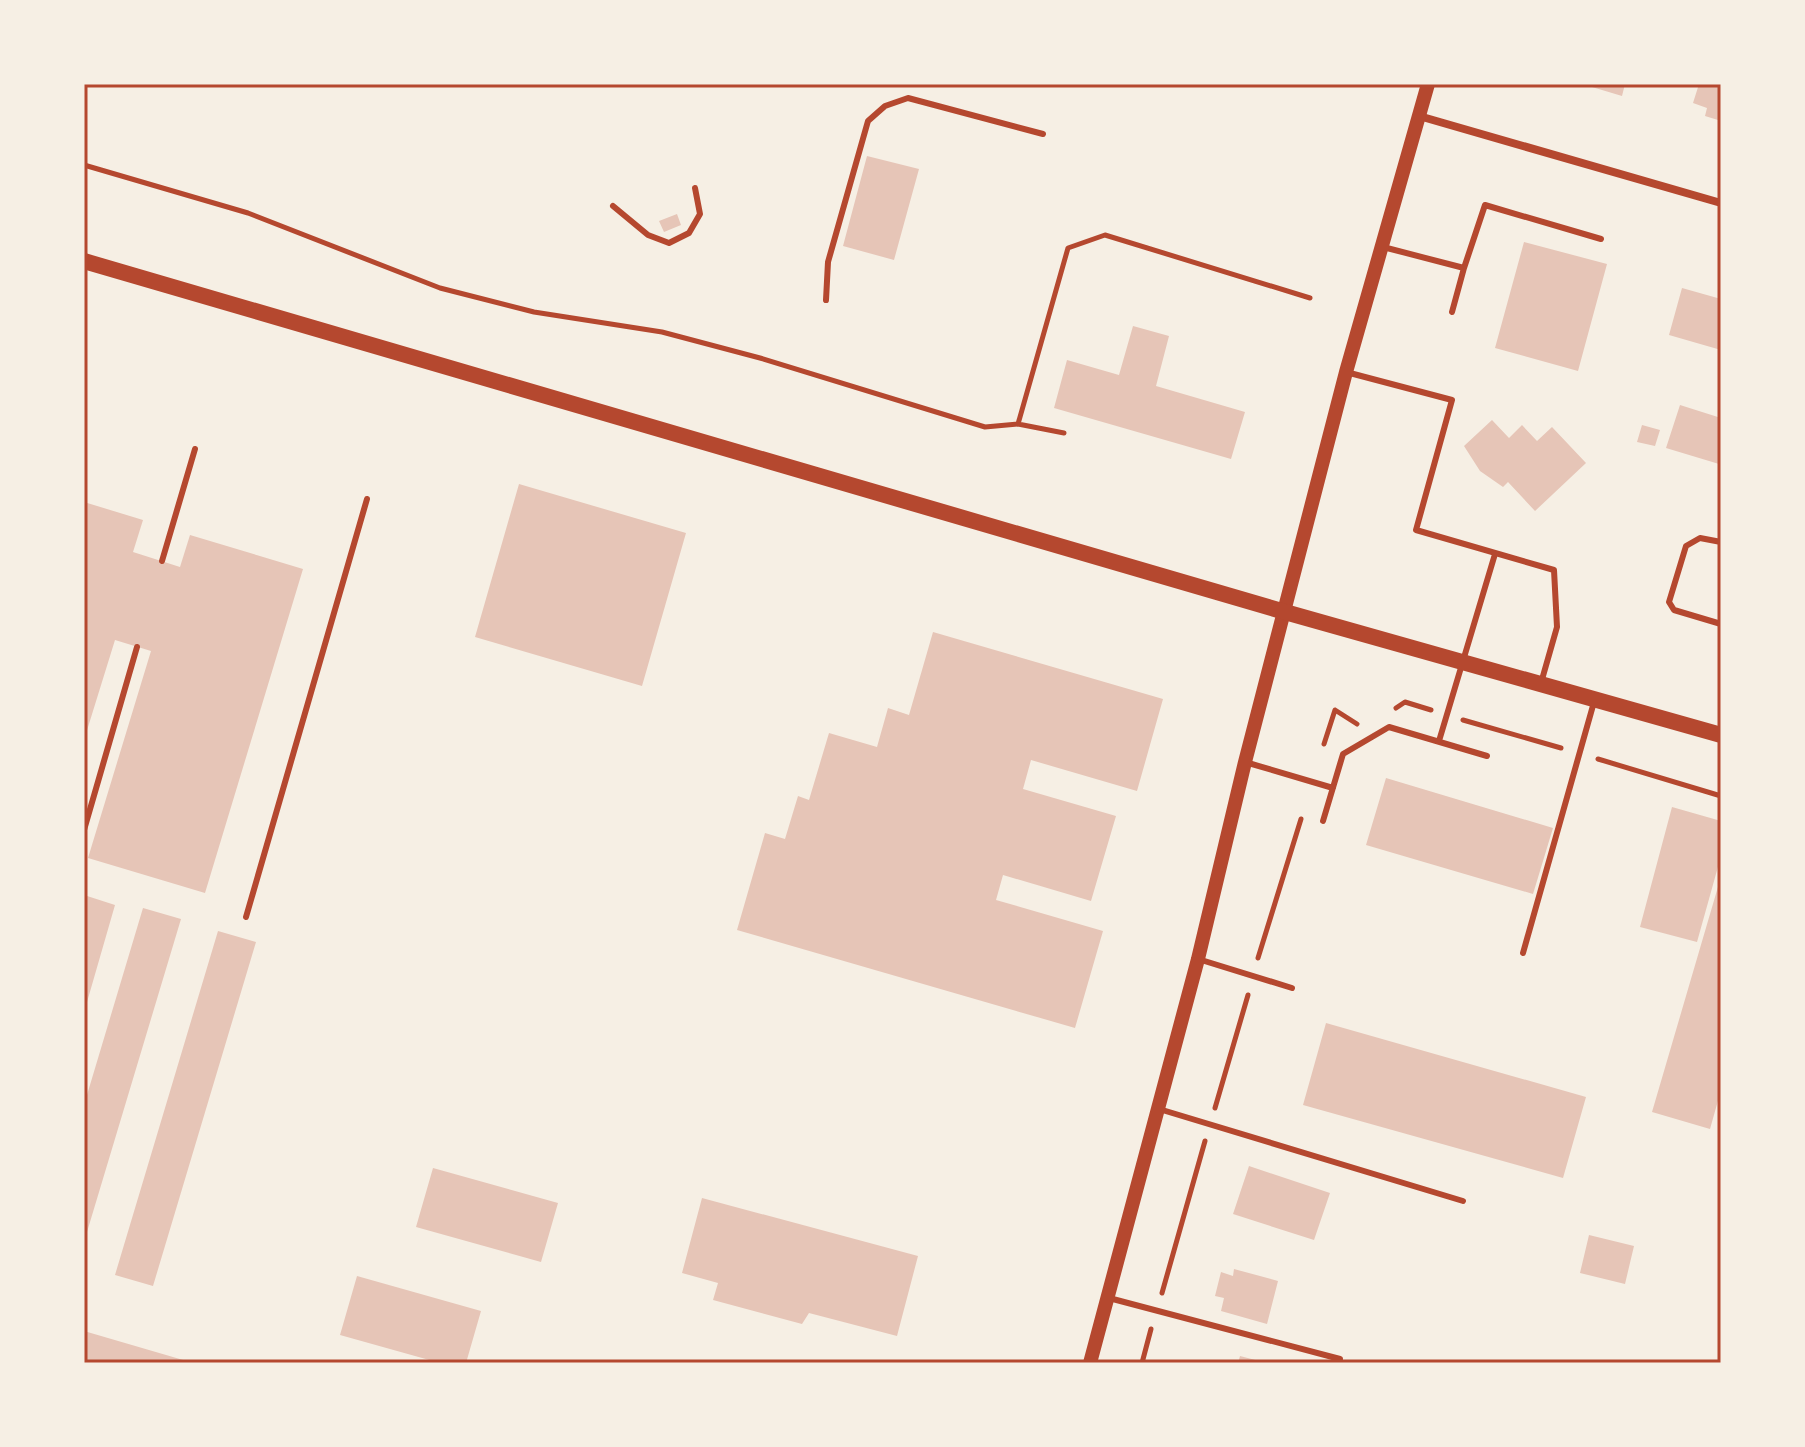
<svg xmlns="http://www.w3.org/2000/svg" width="1805" height="1447" viewBox="0 0 1805 1447" font-family="'Titillium Web',sans-serif">
  <rect width="100%" height="100%" fill="#f6efe4"/>
  <path fill="#e6c5b7" d="M 1582,84 L 1625,84 L 1622,96 Z
    M 1699,84 L 1721,84 L 1721,109 L 1718,120 L 1705,116 L 1707,108 L 1693,103 Z
    M 867,156 L 919,169 L 894,260 L 843,246 Z
    M 677,214 L 681,225 L 664,232 L 659,221 Z
    M 1524,242 L 1607,264 L 1578,371 L 1495,348 Z
    M 1682,288 L 1721,299 L 1721,350 L 1669,335 Z
    M 1133,326 L 1169,336 L 1156,386 L 1245,412 L 1231,459 L 1054,408 L 1067,360 L 1119,375 Z
    M 1680,405 L 1721,418 L 1719,464 L 1666,448 Z
    M 1492,420 L 1509,438 L 1522,425 L 1537,441 L 1552,427 L 1586,463 L 1535,511 L 1508,482 L 1503,487 L 1480,471 L 1464,446 Z
    M 1642,425 L 1660,430 L 1655,446 L 1637,442 Z
    M 519,484 L 686,533 L 642,686 L 475,637 Z
    M 84,502 L 143,520 L 133,552 L 180,567 L 190,535 L 303,569 L 205,893 L 88,858 L 151,651 L 115,640 L 84,740 Z
    M 933,632 L 1163,699 L 1137,791 L 1031,760 L 1023,789 L 1116,816 L 1091,901 L 1003,875 L 996,900 L 1103,931 L 1075,1028 L 737,930 L 765,833 L 785,839 L 798,796 L 809,800 L 829,733 L 877,747 L 888,708 L 909,715 Z
    M 1386,778 L 1553,828 L 1533,894 L 1366,845 Z
    M 1672,807 L 1721,821 L 1721,856 L 1697,942 L 1640,927 Z
    M 1720,880 L 1721,1090 L 1710,1129 L 1652,1112 Z
    M 84,895 L 115,905 L 85,1009 L 84,1009 Z
    M 143,908 L 181,919 L 84,1242 L 84,1105 Z
    M 218,931 L 256,942 L 153,1286 L 115,1275 Z
    M 1326,1023 L 1586,1097 L 1563,1178 L 1303,1105 Z
    M 1249,1166 L 1330,1193 L 1314,1240 L 1233,1214 Z
    M 433,1168 L 558,1203 L 541,1262 L 416,1227 Z
    M 702,1198 L 918,1256 L 897,1336 L 809,1313 L 802,1324 L 713,1300 L 718,1283 L 682,1273 Z
    M 1589,1235 L 1634,1246 L 1625,1284 L 1580,1273 Z
    M 1234,1269 L 1278,1281 L 1267,1324 L 1221,1311 L 1224,1298 L 1215,1296 L 1221,1272 L 1233,1276 Z
    M 357,1276 L 481,1311 L 466,1363 L 440,1363 L 340,1335 Z
    M 84,1331 L 190,1362 L 190,1363 L 84,1363 Z
    M 1240,1356 L 1263,1362 L 1262,1363 L 1238,1363 Z"/>
  <g fill="none" stroke-linecap="round" stroke-linejoin="round">
    <path stroke="#b5482f" stroke-width="5" d="M 84,165 L 248,213 L 440,288 L 534,312 L 662,332 L 760,358 L 985,427 L 1018,424 L 1064,433
      M 1018,424 L 1068,248 L 1105,235 L 1310,298
      M 1396,708 L 1405,702 L 1431,710
      M 1463,720 L 1561,748
      M 1324,744 L 1335,710 L 1357,724
      M 1598,759 L 1721,796
      M 1258,958 L 1301,819
      M 1215,1108 L 1248,995
      M 1162,1293 L 1205,1141
      M 1142,1363 L 1151,1329"/>
    <path stroke="#b5482f" stroke-width="6" d="M 613,206 L 648,235 L 669,243 L 689,233 L 700,214 L 695,188
      M 1383,247 L 1464,268 L 1485,205 L 1601,239
      M 826,300 L 828,262 L 868,121 L 885,106 L 908,98 L 1043,134
      M 1452,312 L 1464,268
      M 1346,372 L 1452,400 L 1416,530 L 1554,570 L 1557,627 L 1541,683
      M 1721,542 L 1700,538 L 1686,546 L 1669,602 L 1674,610 L 1721,624
      M 162,561 L 195,449
      M 1439,741 L 1495,554
      M 1245,762 L 1333,788
      M 1323,821 L 1343,754 L 1389,727 L 1487,756
      M 84,830 L 137,647
      M 246,917 L 367,499
      M 1523,953 L 1594,702
      M 1198,959 L 1292,988
      M 1159,1109 L 1463,1201
      M 1109,1298 L 1340,1359"/>
    <path stroke="#b5482f" stroke-width="8" d="M 1419,116 L 1721,203"/>
    <path stroke="#b5482f" stroke-width="14" d="M 1090,1363 L 1198,959 L 1245,762 L 1346,372 L 1428,84"/>
    <path stroke="#b5482f" stroke-width="16" d="M 84,261 L 1285,612 L 1721,735"/>
  </g>
  <rect width="1805" height="1447" fill="none" stroke="#f6efe4" stroke-width="172"/>
  <rect x="86" y="86" width="1633" height="1275" fill="none" stroke="#b5482f" stroke-width="3"/>
</svg>
